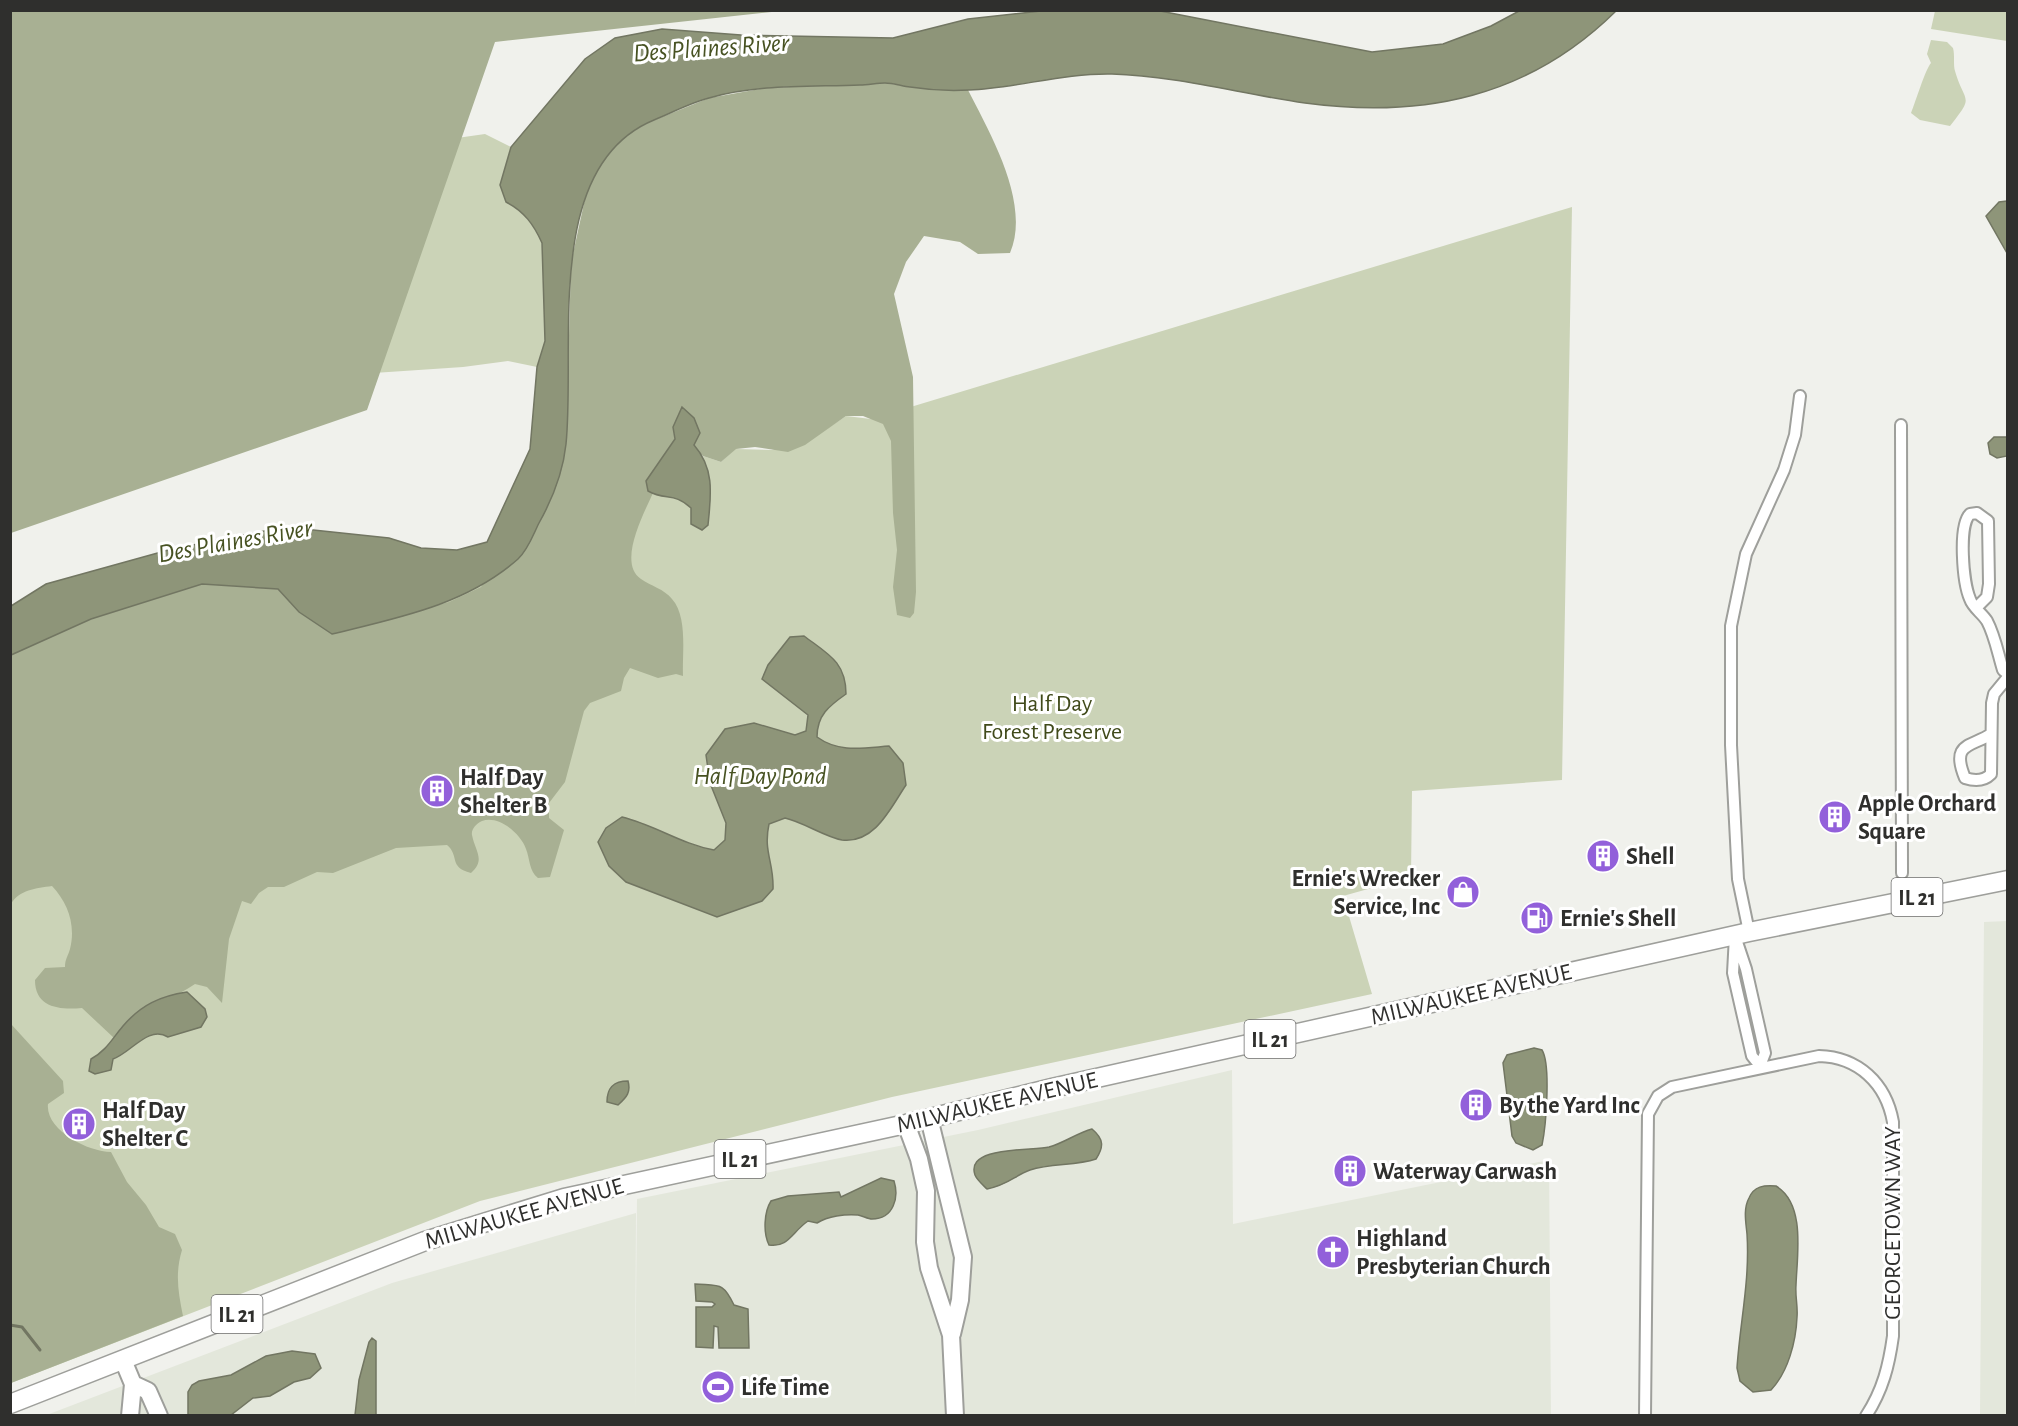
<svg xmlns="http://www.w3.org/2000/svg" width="2018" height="1426" viewBox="0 0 2018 1426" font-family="'Alegreya Sans',sans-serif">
  <rect width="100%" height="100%" fill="#f0f1ec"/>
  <path fill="#e3e7db" d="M 2007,921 L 2007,1415 L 1980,1415 L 1984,922 Z
    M 1232,1070 L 1233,1224 L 1549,1160 L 1551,1415 L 44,1416 L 392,1283 L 636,1213 L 635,1413 L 637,1199 L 978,1130 Z"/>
  <path fill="#cbd3b7" d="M 1935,11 L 2007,11 L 2007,41 L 1931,29 Z
    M 1931,40 L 1947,42 L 1953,48 C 1955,55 1953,65 1955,71 C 1965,105 1975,94 1950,126 L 1920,120 L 1911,113 C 1916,101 1925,70 1931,63 L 1927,54 Z
    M 485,134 L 511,147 L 500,185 L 506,202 C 524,211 534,225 542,242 L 545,341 L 537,367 L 508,361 L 463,367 L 359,374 L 450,139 Z
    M 1572,207 L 1562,780 L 1412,791 L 1411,877 L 1343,896 L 1372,994 L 892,1097 L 480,1201 L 11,1383 L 11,637 L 459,571 L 706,470 L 703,456 L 721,462 L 735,449 L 772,450 L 816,436 L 846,416 L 871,419 Z"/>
  <path fill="#a8b093" d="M 10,11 L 11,10 L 781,11 L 495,42 L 367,410 L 11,533 Z
    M 886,83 L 916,88 L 968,90 C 991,135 1031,204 1010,253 L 978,254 L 960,242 L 924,236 L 906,262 L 894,294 L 913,377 L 916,592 L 914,613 L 910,618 L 897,615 L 893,587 L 897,550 L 893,513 L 891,441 L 883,424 L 863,416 L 846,416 L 805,445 L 788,452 L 755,447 L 736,449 L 721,462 L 703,456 L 673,427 L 675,439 L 646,481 L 648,490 L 653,493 C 644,513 617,563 641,579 C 651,586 664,589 672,599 C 688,617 682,653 683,676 L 676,674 L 658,678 L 630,668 L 624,678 L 621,691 L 590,703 L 584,711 L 565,782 L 549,803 L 549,818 L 564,830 L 550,877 L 538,878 C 529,871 530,859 526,849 C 521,834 499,815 482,821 C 476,824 471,829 472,835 C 475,851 486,860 471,873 C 448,867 460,856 447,845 L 396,848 L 333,873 L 317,872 L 284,887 L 268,887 L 259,893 L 251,904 L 242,901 L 229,939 L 222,1003 L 207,987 L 195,984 C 169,1002 136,1010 114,1038 L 82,1008 C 60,1010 35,1008 35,980 L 45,968 L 65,967 C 65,959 68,956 70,949 C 76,925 68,903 52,886 C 36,888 19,890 11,904 L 11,655 L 91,619 L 202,584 L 278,589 L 299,612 L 332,634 L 449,602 L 481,587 L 566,444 L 571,263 L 588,185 L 602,159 L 619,140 L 647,123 L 709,98 L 765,88 Z
    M 11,1024 L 63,1081 L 64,1093 L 48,1104 C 45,1130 88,1152 111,1152 L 127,1182 L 146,1205 L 159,1227 L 175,1234 L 182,1250 C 175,1273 178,1292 183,1316 L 11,1383 Z"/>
  <path fill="#8e9579" stroke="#727662" stroke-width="1.5" d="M 1155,10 L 1372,52 L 1443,44 L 1491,26 L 1519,11 L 1616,11 C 1529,97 1424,119 1305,103 C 1241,94 1177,76 1112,74 C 1063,73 1017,88 969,90 C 950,91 929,90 910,87 C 902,86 893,83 885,83 C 877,83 868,85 860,85 C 809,87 758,84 709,98 C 690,103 671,113 654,120 C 542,166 576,347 566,444 C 563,473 553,498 539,523 C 533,535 528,550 518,559 C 466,605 397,618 332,634 L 299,612 L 278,589 L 202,584 L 91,619 L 11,655 L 11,606 L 46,584 L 172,549 L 285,527 L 389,538 L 421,548 L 457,550 L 487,542 L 530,449 L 537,367 L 545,341 L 542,243 C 534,225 524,211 506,202 L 500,185 L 511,147 L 585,59 L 615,38 L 662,29 L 741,35 L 893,38 L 968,19 L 1041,11 Z
    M 2007,201 L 2008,201 L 2007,253 L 1986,216 L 1999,202 Z
    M 682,407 L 694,418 L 700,433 L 694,445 C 715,469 711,495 708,525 L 702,530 L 691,524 L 691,508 C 674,492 666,501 648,491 L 646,481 L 675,439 L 673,427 Z
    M 1994,437 L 2007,437 L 2007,456 L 1997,458 L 1990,454 L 1988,443 Z
    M 804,636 C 828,654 846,662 846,694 C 829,706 817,715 817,737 C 839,753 863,748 889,746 L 903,763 L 906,785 C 891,807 875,844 842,840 C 825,837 803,822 785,818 L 769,824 C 763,852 774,862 773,889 L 762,901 L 717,917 L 626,882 L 609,866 L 598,842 L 606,828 L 622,817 C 655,825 681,844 714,850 L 725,840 L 726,823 L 710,783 L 706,755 L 725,729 L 754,723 L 795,735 L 806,731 L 808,715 L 762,679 L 768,665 L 790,637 Z
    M 187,992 L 205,1009 L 207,1017 L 201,1027 L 168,1037 C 148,1025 131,1053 113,1059 L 111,1070 L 95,1074 L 89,1071 L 91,1059 C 106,1051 112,1039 123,1026 C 141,1005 160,996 187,992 Z
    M 1534,1048 L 1542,1050 C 1551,1065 1546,1126 1542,1145 L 1533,1150 L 1516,1143 L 1512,1136 L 1503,1063 L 1507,1055 Z
    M 628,1081 C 631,1092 627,1097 618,1105 L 607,1102 C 607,1088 613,1081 628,1081 Z
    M 1092,1129 C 1104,1139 1104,1147 1096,1159 C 1075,1166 1052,1163 1030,1170 C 1014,1176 1008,1185 987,1189 C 983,1185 977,1180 975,1175 C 965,1146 1031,1151 1049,1147 C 1064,1143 1077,1133 1092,1129 Z
    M 881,1178 L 894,1181 C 899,1197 894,1219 872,1219 C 868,1219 863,1216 858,1215 C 845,1214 828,1216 817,1223 L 808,1221 C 792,1232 788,1248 769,1245 C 763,1233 764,1212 771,1201 L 788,1196 L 839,1192 L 841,1197 Z
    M 1776,1186 C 1806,1204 1797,1255 1796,1285 C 1795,1296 1798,1306 1797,1317 C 1796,1342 1788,1372 1771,1390 L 1753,1392 L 1740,1381 L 1737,1368 C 1740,1322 1750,1281 1747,1234 C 1746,1223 1743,1209 1749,1198 C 1754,1186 1764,1185 1776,1186 Z
    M 695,1284 C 720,1286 723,1282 734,1305 L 748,1309 L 749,1348 L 719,1348 L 718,1327 L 714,1326 L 713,1348 L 696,1347 L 696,1307 L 712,1307 L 715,1304 L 712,1302 L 696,1301 Z
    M 372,1338 L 376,1341 L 376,1415 L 355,1415 L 359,1380 L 369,1342 Z
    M 292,1351 L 315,1354 L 321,1368 L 310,1378 L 294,1382 L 270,1396 L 253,1398 L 231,1415 L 188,1415 L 188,1392 L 192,1385 L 199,1381 L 231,1375 L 266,1356 Z"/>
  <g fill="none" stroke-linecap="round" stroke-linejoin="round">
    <path stroke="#727662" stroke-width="3" d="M 10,1325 L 22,1327 L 40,1350"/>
    <defs>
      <path id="street" d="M 1901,425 L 1902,873
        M 1976,608 L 1987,597 L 1989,584 L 1988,521 L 1977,513 L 1970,514 C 1958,526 1963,583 1970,599 C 1973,608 1982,613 1987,621 C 1995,636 1998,654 2003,670 L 2008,674
        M 1991,734 C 1972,747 1950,742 1965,778 C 1974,781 1984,781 1991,774 L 1992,703 L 1994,694 L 2008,677
        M 1749,932 L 1738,879 L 1731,745 L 1731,626 L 1746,554 L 1784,470 L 1795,435 L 1800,396
        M 1735,936 L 1733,973 L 1752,1056 L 1760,1066
        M 1737,942 L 1746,969 L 1765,1053 L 1760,1066
        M 1645,1416 L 1648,1114 L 1658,1096 L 1672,1087 L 1819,1056 C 1858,1057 1886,1083 1893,1122 L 1893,1336 C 1889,1365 1883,1390 1866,1416"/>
      <path id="secondary" d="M 929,1118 L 963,1257 L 960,1300 L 952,1334
        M 906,1124 L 919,1159 L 926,1191 L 925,1242 L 929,1268 L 951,1335 L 955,1416
        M 123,1360 L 133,1384 L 130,1416
        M 133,1384 L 148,1391 L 159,1416"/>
      <path id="primary" d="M 10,1404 L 425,1241 L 564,1198 L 906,1124 L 1052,1088 L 1749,932 L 2008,880"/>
    </defs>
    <use href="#street" stroke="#9e9f9b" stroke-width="14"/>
    <use href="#secondary" stroke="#9e9f9b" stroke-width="20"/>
    <use href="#primary" stroke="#9e9f9b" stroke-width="21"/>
    <use href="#street" stroke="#fff" stroke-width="10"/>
    <use href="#secondary" stroke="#fff" stroke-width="16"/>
    <use href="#primary" stroke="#fff" stroke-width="18"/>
  </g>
  <defs>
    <symbol id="building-disc" viewBox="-11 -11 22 22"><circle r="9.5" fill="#9260da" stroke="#fff"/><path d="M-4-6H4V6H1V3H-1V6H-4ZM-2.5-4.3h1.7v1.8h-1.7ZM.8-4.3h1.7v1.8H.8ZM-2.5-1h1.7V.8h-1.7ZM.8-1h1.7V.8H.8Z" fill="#fff"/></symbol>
    <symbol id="shop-disc" viewBox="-11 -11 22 22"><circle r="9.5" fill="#9260da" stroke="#fff"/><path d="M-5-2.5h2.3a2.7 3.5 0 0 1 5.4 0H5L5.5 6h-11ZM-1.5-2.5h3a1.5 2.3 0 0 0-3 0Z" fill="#fff"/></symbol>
    <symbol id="fuel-disc" viewBox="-11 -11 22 22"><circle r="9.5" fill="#9260da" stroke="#fff"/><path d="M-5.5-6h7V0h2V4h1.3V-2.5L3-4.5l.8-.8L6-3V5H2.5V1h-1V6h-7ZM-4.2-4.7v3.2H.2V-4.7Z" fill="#fff"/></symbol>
    <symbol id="church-disc" viewBox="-11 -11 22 22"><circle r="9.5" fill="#9260da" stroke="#fff"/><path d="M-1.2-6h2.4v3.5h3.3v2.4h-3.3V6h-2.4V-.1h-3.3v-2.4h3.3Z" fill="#fff"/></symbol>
    <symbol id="stadium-disc" viewBox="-11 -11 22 22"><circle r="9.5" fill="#9260da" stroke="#fff"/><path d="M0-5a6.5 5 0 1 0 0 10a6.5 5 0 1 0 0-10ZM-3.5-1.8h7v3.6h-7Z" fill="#fff"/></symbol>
  </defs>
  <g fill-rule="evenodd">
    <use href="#building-disc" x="418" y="772" width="38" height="38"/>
    <use href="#building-disc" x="1816" y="798" width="38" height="38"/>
    <use href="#building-disc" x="1584" y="837" width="38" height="38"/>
    <use href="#shop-disc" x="1444" y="873" width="38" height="38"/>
    <use href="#fuel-disc" x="1518" y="899" width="38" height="38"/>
    <use href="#building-disc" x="1457" y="1086" width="38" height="38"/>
    <use href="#building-disc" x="60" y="1105" width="38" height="38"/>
    <use href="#building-disc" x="1331" y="1152" width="38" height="38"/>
    <use href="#church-disc" x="1314" y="1233" width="38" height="38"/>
    <use href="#stadium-disc" x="699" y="1368" width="38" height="38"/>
  </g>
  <g text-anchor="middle" stroke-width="6" stroke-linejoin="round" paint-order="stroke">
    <g fill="#fff" stroke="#6d6d6c" stroke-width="1.5">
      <rect x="1891.5" y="878" width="51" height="38" rx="4.5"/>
      <rect x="1244.5" y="1020" width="51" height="38" rx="4.5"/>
      <rect x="714.5" y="1140" width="51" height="38" rx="4.5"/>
      <rect x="211.5" y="1295" width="51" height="38" rx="4.5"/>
    </g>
    <g font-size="22" font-weight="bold" fill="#2f2f2d">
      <text x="1917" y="905">IL 21</text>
      <text x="1270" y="1047">IL 21</text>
      <text x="740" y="1167">IL 21</text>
      <text x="237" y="1322">IL 21</text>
    </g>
    <g font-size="24" fill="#404a1a" stroke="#fff">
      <text x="1052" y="711">Half Day<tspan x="1052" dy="28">Forest Preserve</tspan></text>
    </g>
    <g font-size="24" font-weight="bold" fill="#2f2f2d" stroke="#fff" text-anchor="start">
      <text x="460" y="785">Half Day<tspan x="460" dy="28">Shelter B</tspan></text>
      <text x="1858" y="811">Apple Orchard<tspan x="1858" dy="28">Square</tspan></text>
      <text x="1626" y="864">Shell</text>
      <text x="1440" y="886" text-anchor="end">Ernie's Wrecker<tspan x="1440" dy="28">Service, Inc</tspan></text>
      <text x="1560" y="926">Ernie's Shell</text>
      <text x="1499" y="1113">By the Yard Inc</text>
      <text x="102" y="1118">Half Day<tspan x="102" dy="28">Shelter C</tspan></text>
      <text x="1373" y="1179">Waterway Carwash</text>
      <text x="1356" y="1246">Highland<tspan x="1356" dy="28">Presbyterian Church</tspan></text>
      <text x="741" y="1395">Life Time</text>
    </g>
    <g font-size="24" fill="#2f2f2d" stroke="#fff">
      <text transform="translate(1471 994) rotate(-13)" y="8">MILWAUKEE AVENUE</text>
      <text transform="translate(997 1102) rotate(-13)" y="8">MILWAUKEE AVENUE</text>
      <text transform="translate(524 1213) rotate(-16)" y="8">MILWAUKEE AVENUE</text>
      <text transform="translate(1892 1223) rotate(-90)" y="8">GEORGETOWN WAY</text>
    </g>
    <g font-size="26" font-style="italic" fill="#475222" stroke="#fff">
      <text transform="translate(711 47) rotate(-4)" y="9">Des Plaines River</text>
      <text transform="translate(235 540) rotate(-10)" y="9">Des Plaines River</text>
      <text x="760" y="784">Half Day Pond</text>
    </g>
  </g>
  <rect width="2018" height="1426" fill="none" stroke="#2f2f2d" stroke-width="24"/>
</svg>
